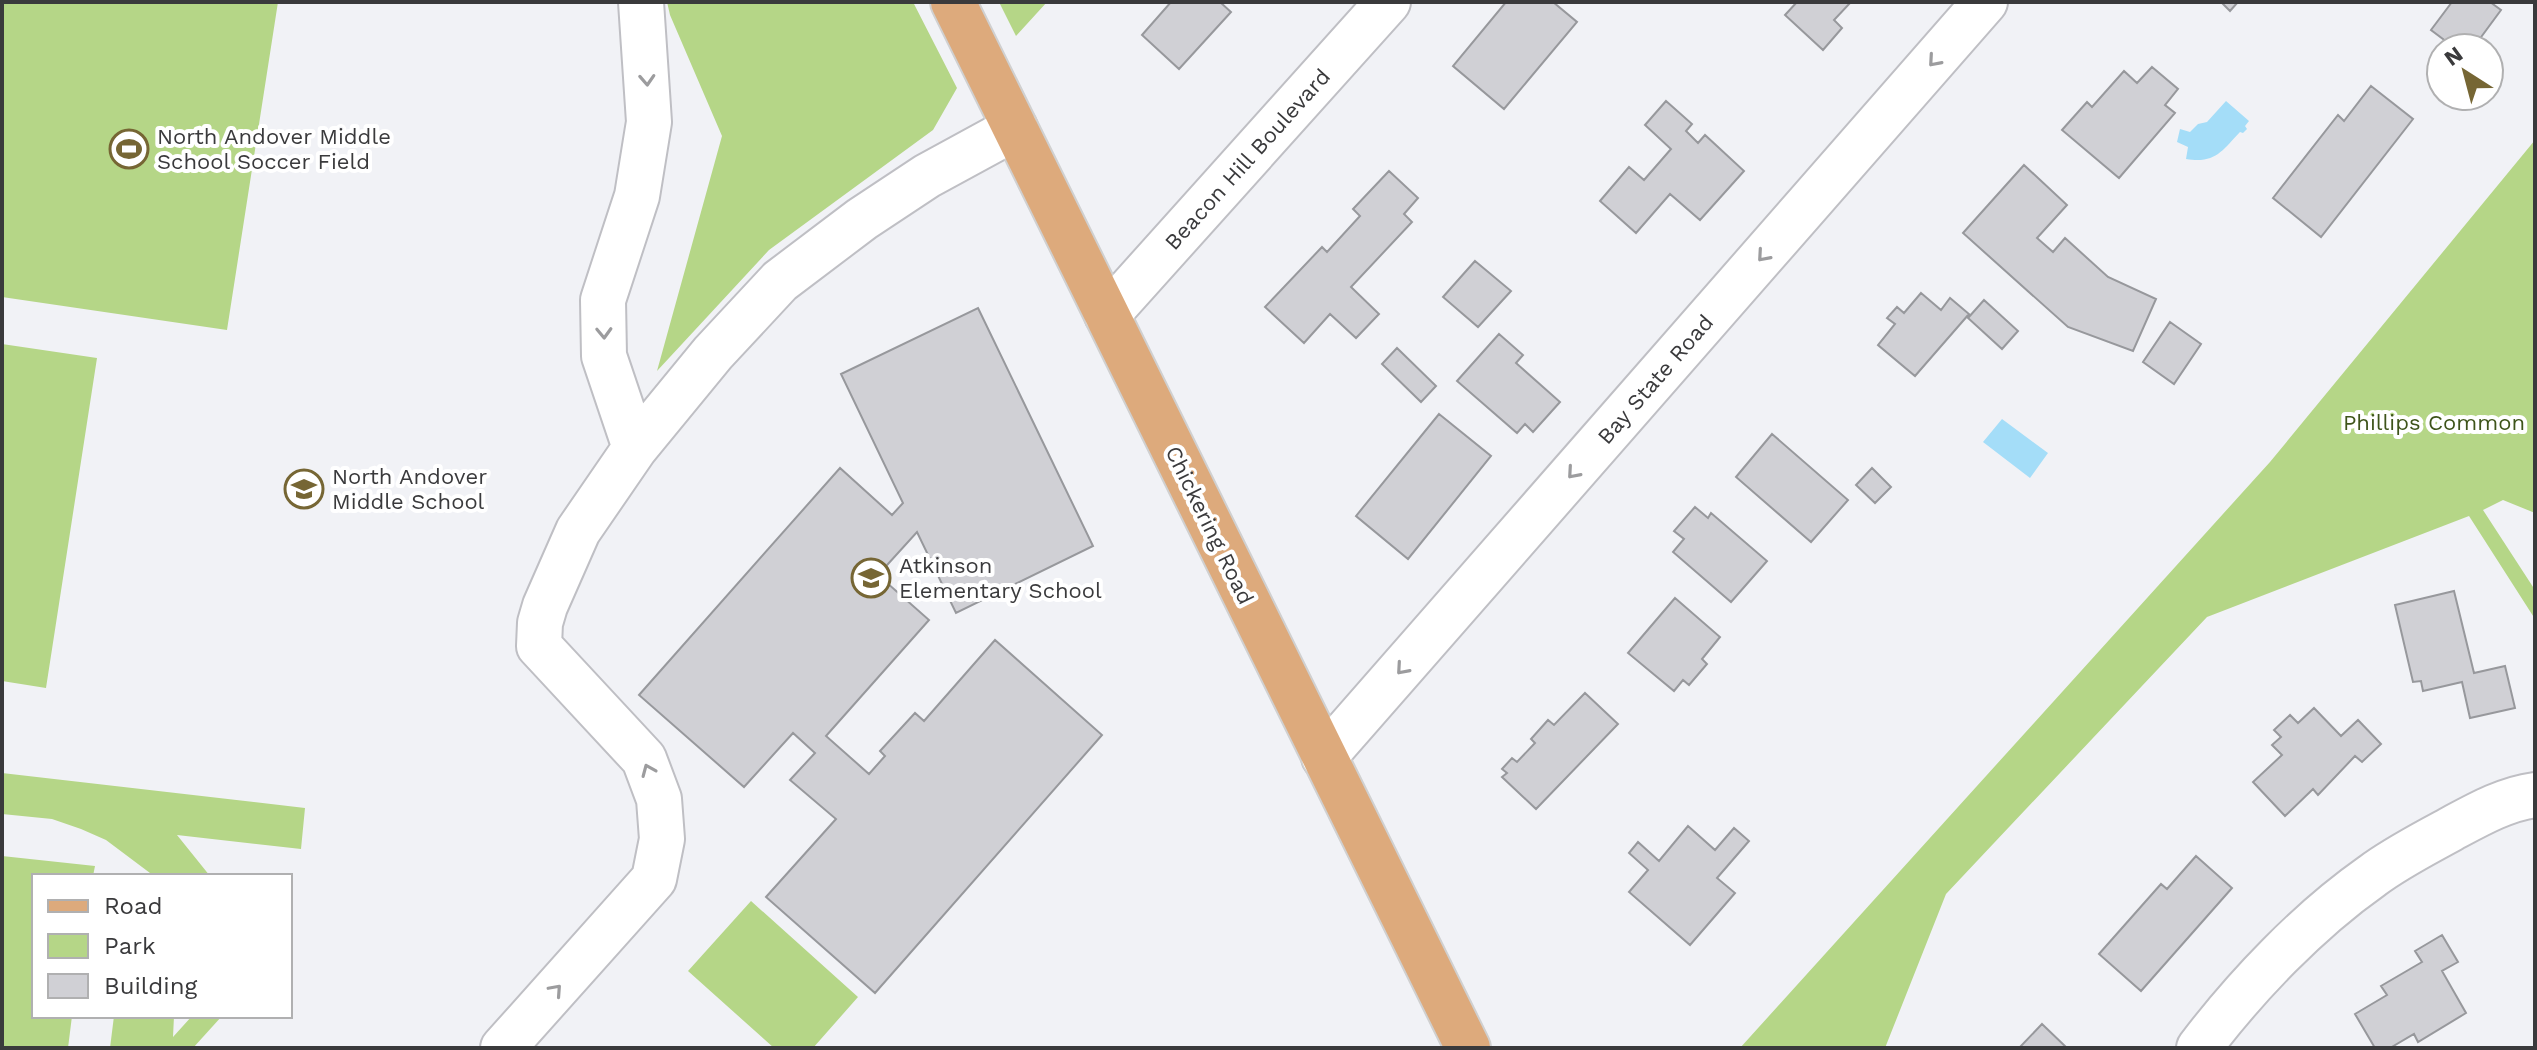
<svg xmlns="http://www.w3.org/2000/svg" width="2537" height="1050" viewBox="0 0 2537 1050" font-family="'Work Sans',sans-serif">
  <rect width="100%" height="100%" fill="#f1f2f6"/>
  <path fill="#b5d687" d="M 2,2 L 278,2 L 227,330 L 2,297 Z
    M 667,2 L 913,2 L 957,88 L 933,130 L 769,250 L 657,371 L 722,136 L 670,15 Z
    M 999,2 L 1047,2 L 1016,36 Z
    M 2535,140 L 2535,513 L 2503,500 L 2483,510 L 2535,590 L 2535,619 L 2469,516 L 2207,617 L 1946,894 L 1885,1048 L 1740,1048 L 2270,462 Z
    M 2,344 L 97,358 L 46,688 L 2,681 Z
    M 2,773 L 305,808 L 301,849 L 177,835 L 210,876 L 154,876 L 106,840 L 81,829 L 52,819 L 2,814 Z
    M 2,856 L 95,866 L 93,876 L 34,876 L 34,1016 L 72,1016 L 68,1048 L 2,1048 Z
    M 751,901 L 858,997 L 813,1048 L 774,1048 L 688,971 Z
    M 114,1016 L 174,1016 L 173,1037 L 192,1016 L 222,1016 L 193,1048 L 110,1048 Z"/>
  <path fill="#a4ddf8" d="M 2226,101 L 2249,121 L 2245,126 L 2247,129 L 2243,133 L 2240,132 C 2222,151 2215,164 2186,159 L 2188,147 L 2177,142 L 2180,129 L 2190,132 L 2198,124 L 2207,122 Z
    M 2002,419 L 2048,453 L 2030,478 L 1983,442 Z"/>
  <path fill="#d0d0d5" stroke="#97989c" stroke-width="2" d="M 1171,2 L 1220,2 L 1231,12 L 1179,69 L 1142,35 Z
    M 1506,2 L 1553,2 L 1577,22 L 1504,109 L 1453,66 Z
    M 1797,2 L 1851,2 L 1834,20 L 1842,28 L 1823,50 L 1785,15 Z
    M 2221,2 L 2238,2 L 2230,11 Z
    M 2452,2 L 2490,2 L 2501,10 L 2473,48 L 2455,48 L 2431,30 Z
    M 2152,67 L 2178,89 L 2165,105 L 2175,113 L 2119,178 L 2062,130 L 2087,102 L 2092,107 L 2124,71 L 2137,83 Z
    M 2371,86 L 2413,119 L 2321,237 L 2273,198 L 2338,115 L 2344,121 Z
    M 1666,101 L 1692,124 L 1686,131 L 1698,143 L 1705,135 L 1744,171 L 1700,220 L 1670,194 L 1636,233 L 1600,201 L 1629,167 L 1644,180 L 1671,149 L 1645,125 Z
    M 2024,165 L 2067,205 L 2037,238 L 2053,252 L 2065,238 L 2108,277 L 2156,299 L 2133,351 L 2068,327 L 1963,233 Z
    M 1389,171 L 1418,198 L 1404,214 L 1412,222 L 1351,287 L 1379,314 L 1356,338 L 1330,314 L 1304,343 L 1265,307 L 1322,247 L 1327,252 L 1360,216 L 1353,209 Z
    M 1475,261 L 1511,291 L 1478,327 L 1443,297 Z
    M 1921,293 L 1941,310 L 1950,298 L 1969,314 L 1915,376 L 1878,345 L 1895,324 L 1887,318 L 1897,307 L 1904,313 Z
    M 1984,300 L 2018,331 L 2002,349 L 1968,318 Z
    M 978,308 L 1093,546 L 956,613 L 917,532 L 878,575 L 929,620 L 826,736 L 869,774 L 885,756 L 880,751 L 915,713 L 924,721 L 995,640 L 1102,735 L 875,993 L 766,897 L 836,819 L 790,780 L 815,753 L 793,733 L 744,787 L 639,695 L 840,468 L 892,515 L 903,503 L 841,374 Z
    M 2170,322 L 2201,344 L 2174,384 L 2143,362 Z
    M 1499,334 L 1523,355 L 1516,363 L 1560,402 L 1533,432 L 1525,424 L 1517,433 L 1457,381 Z
    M 1397,348 L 1436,386 L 1421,402 L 1382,364 Z
    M 1439,414 L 1491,456 L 1408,559 L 1356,516 Z
    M 1772,434 L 1848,500 L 1811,542 L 1736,477 Z
    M 1872,468 L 1891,487 L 1875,503 L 1856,485 Z
    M 1695,507 L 1708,518 L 1711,513 L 1767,561 L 1731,602 L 1673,552 L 1684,539 L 1674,531 Z
    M 2454,591 L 2474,673 L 2505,666 L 2515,708 L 2470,718 L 2462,682 L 2423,691 L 2421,681 L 2413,682 L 2395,605 Z
    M 1675,598 L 1720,637 L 1702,659 L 1707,664 L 1689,685 L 1683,680 L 1674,691 L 1628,653 Z
    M 1585,693 L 1618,724 L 1536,809 L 1502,777 L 1507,773 L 1502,769 L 1512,758 L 1517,762 L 1535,743 L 1531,739 L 1548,720 L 1554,725 Z
    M 2314,708 L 2341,736 L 2358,720 L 2381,744 L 2362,762 L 2355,756 L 2318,795 L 2313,789 L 2285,816 L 2253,782 L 2282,755 L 2272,745 L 2281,737 L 2274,730 L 2290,715 L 2298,723 Z
    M 1688,826 L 1715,850 L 1734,828 L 1749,841 L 1717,878 L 1735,893 L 1690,945 L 1629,892 L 1648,870 L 1629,853 L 1638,842 L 1659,861 Z
    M 2196,856 L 2232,888 L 2141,991 L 2099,954 L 2161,884 L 2167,889 Z
    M 2442,935 L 2458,962 L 2442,971 L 2466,1013 L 2418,1042 L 2414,1034 L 2390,1048 L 2375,1048 L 2355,1014 L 2387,995 L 2381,986 L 2422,962 L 2415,951 Z
    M 2042,1024 L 2067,1048 L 2019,1048 Z"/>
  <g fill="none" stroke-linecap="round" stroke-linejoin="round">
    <defs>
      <path id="minor" d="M 1107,315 L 1388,2
        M 635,448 L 604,356 L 603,300 L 637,196 L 649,122 L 641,2
        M 1324,757 L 1985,2
        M 503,1048 L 654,879 L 662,839 L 659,799 L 644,759 L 539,646 L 540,623 L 545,606 L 578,531 L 635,448 L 713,353 L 780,281 L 862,219 L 927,176 L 1015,128
        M 2199,1048 C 2246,986 2308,921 2372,876 C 2396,858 2424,844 2451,829 C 2477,815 2505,799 2535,795"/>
      <path id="major" d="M 953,2 L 1468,1048"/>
    </defs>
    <use href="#minor" stroke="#bfbfc4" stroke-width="48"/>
    <use href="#major" stroke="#d0d0d0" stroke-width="48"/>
    <use href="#minor" stroke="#fff" stroke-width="44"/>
    <use href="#major" stroke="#ddaa7c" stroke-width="44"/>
  </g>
  <defs><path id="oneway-chevron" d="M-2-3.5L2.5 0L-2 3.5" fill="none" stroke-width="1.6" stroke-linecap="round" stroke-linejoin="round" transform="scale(2)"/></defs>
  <g stroke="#9c9c9e">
    <use href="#oneway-chevron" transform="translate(1934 61) rotate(131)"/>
    <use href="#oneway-chevron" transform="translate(647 80) rotate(87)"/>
    <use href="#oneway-chevron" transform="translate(1763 256) rotate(131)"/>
    <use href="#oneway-chevron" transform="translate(604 333) rotate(88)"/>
    <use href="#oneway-chevron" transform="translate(1573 473) rotate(131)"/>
    <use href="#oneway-chevron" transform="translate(1402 669) rotate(131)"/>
    <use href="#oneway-chevron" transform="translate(648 770) rotate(-113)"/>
    <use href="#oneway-chevron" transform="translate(556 990) rotate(-48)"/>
  </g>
  <defs>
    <symbol id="stadium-ring" viewBox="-11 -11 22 22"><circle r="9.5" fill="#fff" stroke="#766634" stroke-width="1.5"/><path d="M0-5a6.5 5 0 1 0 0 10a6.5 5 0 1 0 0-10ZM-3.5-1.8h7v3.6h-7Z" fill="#766634"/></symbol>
    <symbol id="school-ring" viewBox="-11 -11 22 22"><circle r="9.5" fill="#fff" stroke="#766634" stroke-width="1.5"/><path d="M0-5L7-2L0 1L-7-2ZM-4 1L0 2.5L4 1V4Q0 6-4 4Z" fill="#766634"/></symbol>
  </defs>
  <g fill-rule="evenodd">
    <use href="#stadium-ring" x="107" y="127" width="44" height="44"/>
    <use href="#school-ring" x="282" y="467" width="44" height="44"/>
    <use href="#school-ring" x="849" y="556" width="44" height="44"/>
  </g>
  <g text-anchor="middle" stroke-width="8" stroke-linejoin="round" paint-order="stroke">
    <g font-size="22" fill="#3a3a3c" stroke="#fff" text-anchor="start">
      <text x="157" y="144">North Andover Middle<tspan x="157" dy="25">School Soccer Field</tspan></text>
      <text x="332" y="484">North Andover<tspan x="332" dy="25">Middle School</tspan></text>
      <text x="899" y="573">Atkinson<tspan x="899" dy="25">Elementary School</tspan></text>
    </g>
    <g font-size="22" fill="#3a3a3c" stroke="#fff">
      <text transform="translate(1247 159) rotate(-48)" y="8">Beacon Hill Boulevard</text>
      <text transform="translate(1655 379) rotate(-49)" y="8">Bay State Road</text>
      <text transform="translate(1210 525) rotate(64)" y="8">Chickering Road</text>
    </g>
    <g font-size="22" fill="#3e541a" stroke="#fff">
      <text x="2434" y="430">Phillips Common</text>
    </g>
  </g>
  <rect width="2537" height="1050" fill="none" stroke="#3a3a3c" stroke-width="8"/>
  <rect x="32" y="874" width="260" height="144" fill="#ffffff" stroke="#b0b0b1" stroke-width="2"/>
  <rect x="48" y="900" width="40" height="12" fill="#ddaa7c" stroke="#b0b0b1" stroke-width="2"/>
  <text x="104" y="914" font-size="24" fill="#3a3a3c">Road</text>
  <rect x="48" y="934" width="40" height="24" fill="#b5d687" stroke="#b0b0b1" stroke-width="2"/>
  <text x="104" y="954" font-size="24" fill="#3a3a3c">Park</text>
  <rect x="48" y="974" width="40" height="24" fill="#d0d0d5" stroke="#b0b0b1" stroke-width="2"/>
  <text x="104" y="994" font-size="24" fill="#3a3a3c">Building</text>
  <g transform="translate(2465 72) rotate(324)"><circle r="38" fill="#ffffff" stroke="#b0b0b1" stroke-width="2"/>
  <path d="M0-6L14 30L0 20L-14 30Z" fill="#766634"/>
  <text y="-12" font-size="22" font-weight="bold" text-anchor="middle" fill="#3a3a3c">N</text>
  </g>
</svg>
